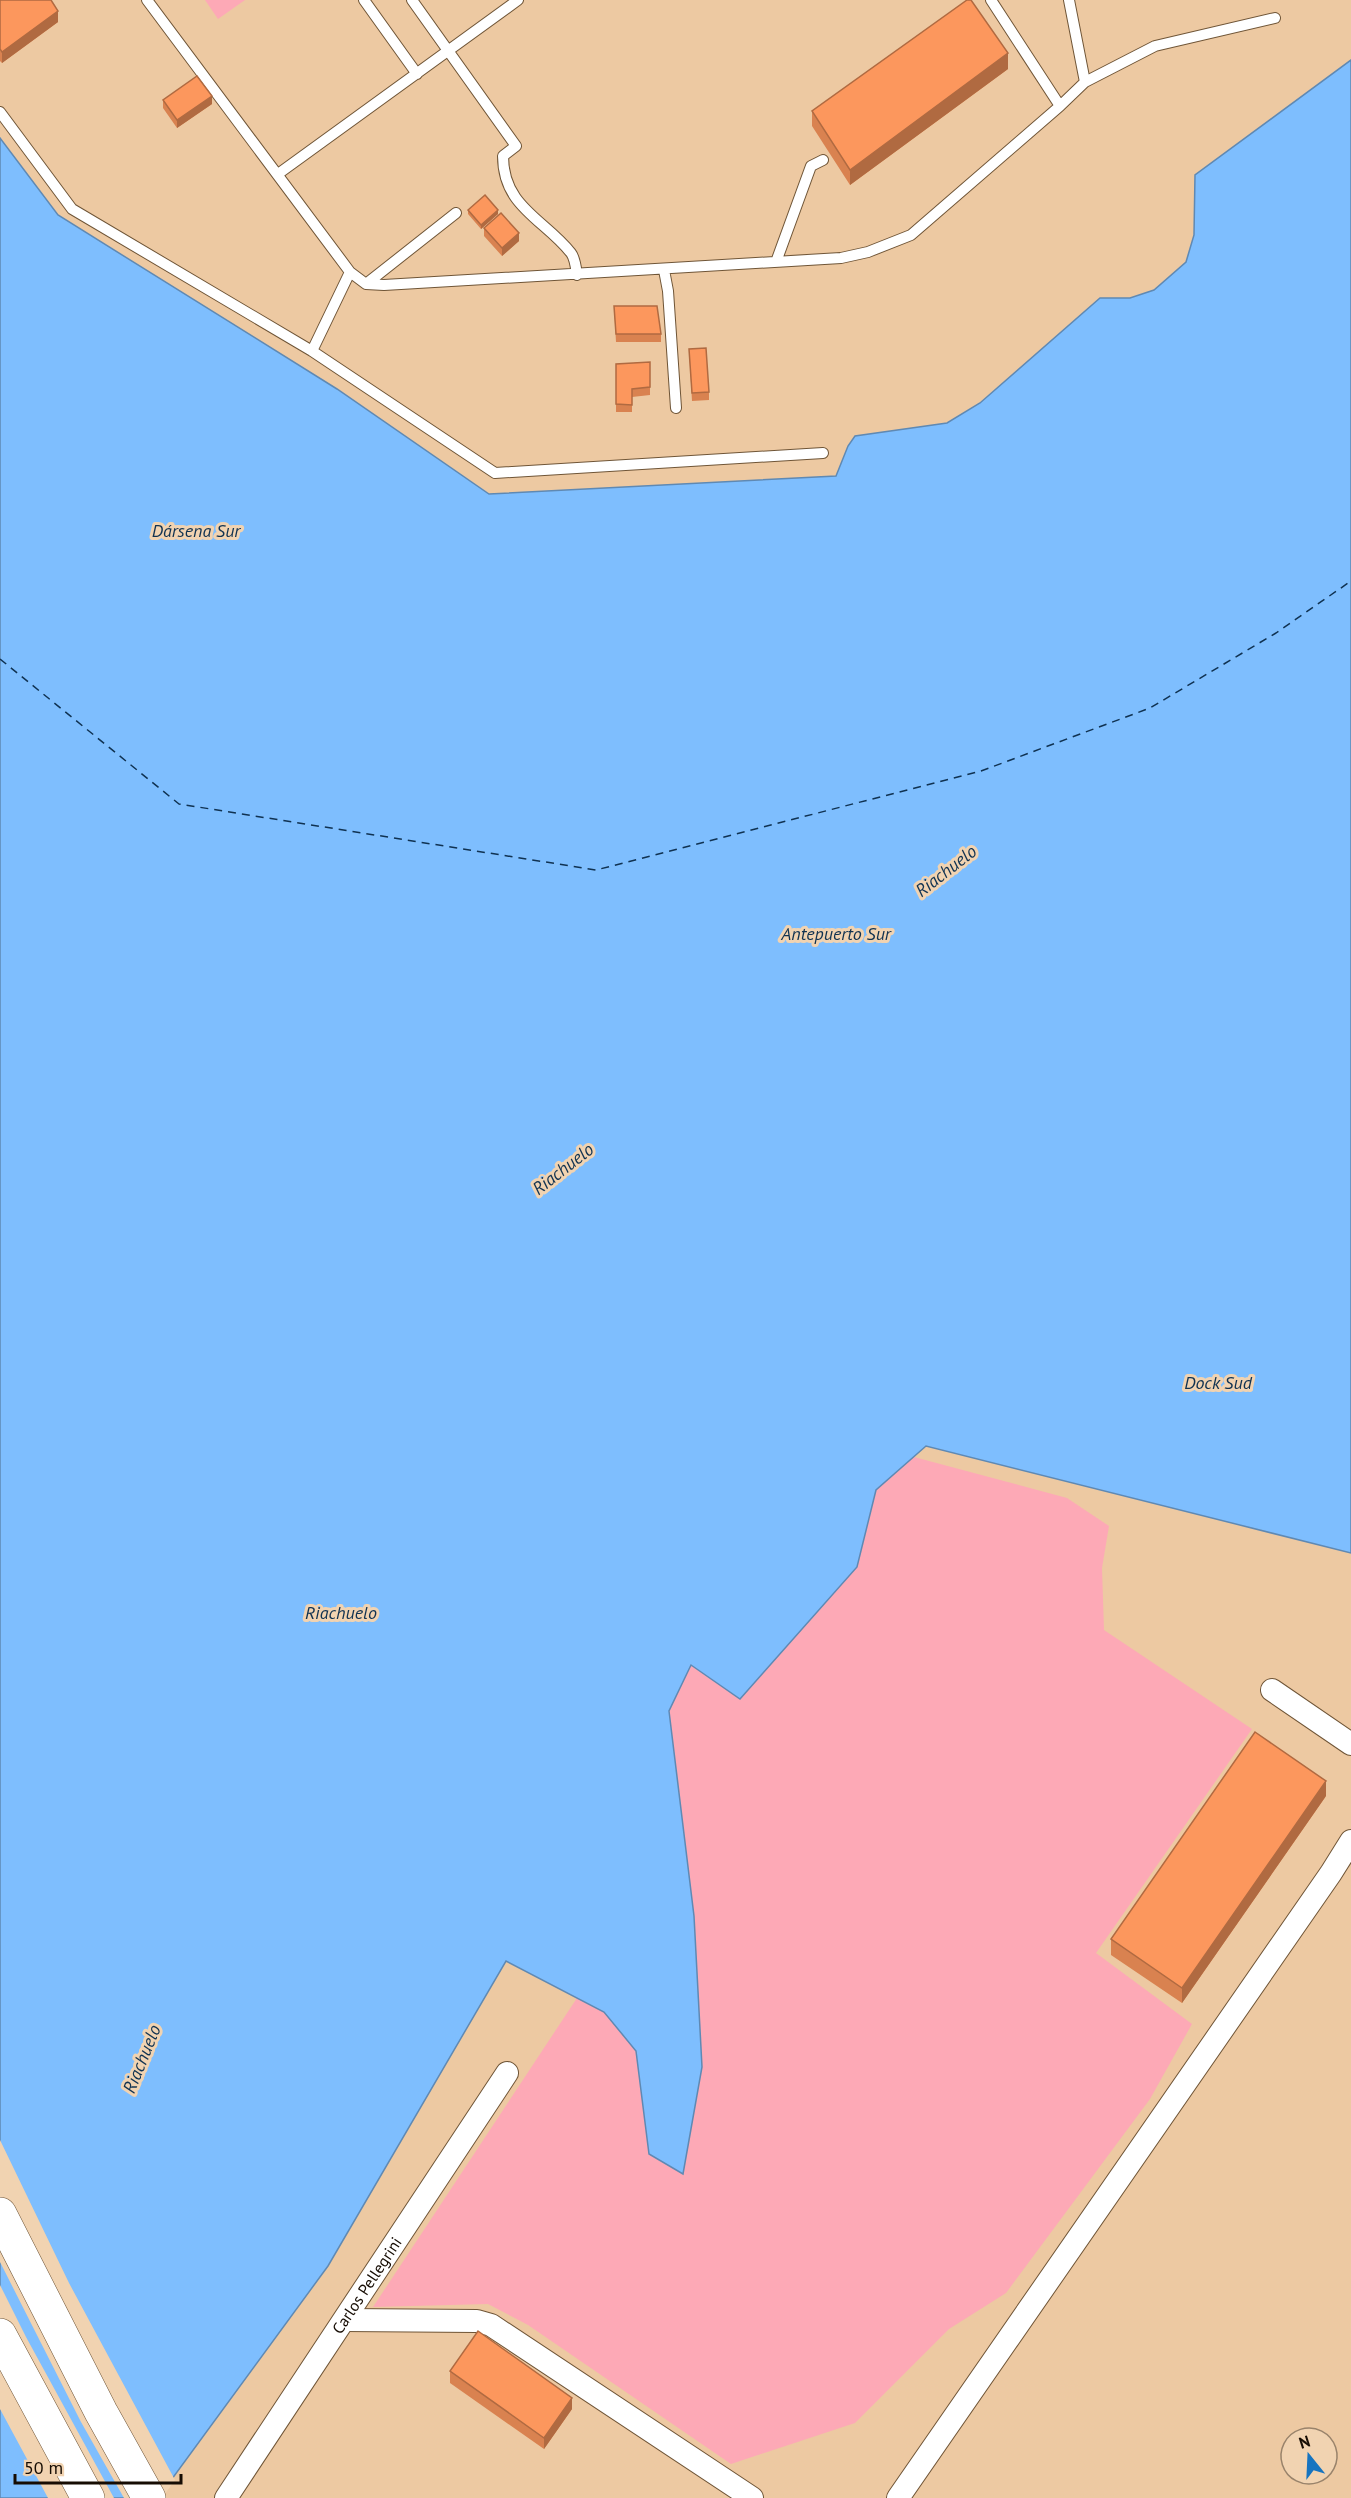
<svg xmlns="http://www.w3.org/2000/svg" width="1351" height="2498" viewBox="0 0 1351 2498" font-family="'PT Sans',sans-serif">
  <rect width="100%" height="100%" fill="#f1d3b1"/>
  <path fill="#edc9a2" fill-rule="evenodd" d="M 0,0 L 1351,0 L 1351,60 L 1195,175 L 1194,235 L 1186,262 L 1154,290 L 1130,298 L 1100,299 L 980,403 L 947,423 L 922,427 L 842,462 L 836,476 L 490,494 L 336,389 L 58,215 L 0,138 Z
    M 926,1446 L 1351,1553 L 1351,2498 L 158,2498 L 328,2266 L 506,1961 L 604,2012 L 876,1490 ZM 1291,2438 L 1327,2438 L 1327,2474 L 1291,2474 Z"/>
  <path fill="#fda9b6" d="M 205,0 L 245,0 L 218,19 Z
    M 914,1457 L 1067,1498 L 1109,1526 L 1102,1568 L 1104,1630 L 1252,1729 L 1096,1953 L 1192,2024 L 1150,2099 L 1006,2293 L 949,2329 L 855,2423 L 731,2464 L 528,2325 L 488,2304 L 373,2307 L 577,1998 L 604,2012 L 636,2051 L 649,2154 L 683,2173 L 702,2067 L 694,1916 L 669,1711 L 691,1665 L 740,1699 L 857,1567 L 876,1490 Z"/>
  <path fill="#7ebefe" stroke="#5f89b3" stroke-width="1.5" d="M 1351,60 L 1351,1553 L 926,1446 L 876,1490 L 857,1567 L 740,1699 L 691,1665 L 669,1711 L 694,1916 L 702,2067 L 683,2174 L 649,2154 L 636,2051 L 604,2012 L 506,1961 L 328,2266 L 158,2498 L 0,2498 L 0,138 L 58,215 L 337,389 L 489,494 L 836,476 L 848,446 L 855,436 L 947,423 L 980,403 L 1100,298 L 1130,298 L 1154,290 L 1186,262 L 1194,235 L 1195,175 Z"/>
  <path fill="#f1d3b1" d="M 0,2140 L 69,2283 L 175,2480 L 162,2498 L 124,2498 L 81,2422 L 0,2262 Z
    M 0,2285 L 26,2337 L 114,2498 L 48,2498 L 0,2409 Z"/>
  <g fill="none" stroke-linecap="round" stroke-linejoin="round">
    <path stroke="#103251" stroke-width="1.5" stroke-dasharray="8 6" stroke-linecap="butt" d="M 0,659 L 179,804 L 596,870 L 981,771 L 1150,708 L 1276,633 L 1351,581"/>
    <defs>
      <path id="lane" d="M 147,0 L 350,272 L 366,284 L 384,285 L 841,258 L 868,252 L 911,235 L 1060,106 L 991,0
        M 364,0 L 417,74
        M 412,0 L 516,146 L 503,156 C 503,207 544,219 571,253 C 575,258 576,268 577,275
        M 1069,0 L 1085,82
        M 1060,106 L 1085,82 L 1155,46 L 1275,18
        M 0,112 L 72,209 L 312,351
        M 278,174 L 518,0
        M 776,262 L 811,166 L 823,160
        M 664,270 L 668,291 L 676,408
        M 350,272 L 312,351 L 495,473 L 823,453
        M 366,284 L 456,213"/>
      <g id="street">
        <path d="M 1272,1690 L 1351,1744"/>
        <path d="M 345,2320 L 477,2321 L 491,2325 L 752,2498"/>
        <path id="s1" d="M 226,2498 L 507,2073"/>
        <path d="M 898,2498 L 1331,1873 L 1351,1841"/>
      </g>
      <path id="highway" d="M 0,2214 L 101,2412 L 149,2498
        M 0,2335 L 88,2498"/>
    </defs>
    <use href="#lane" stroke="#6f5537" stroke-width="12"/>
    <use href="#street" stroke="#6f5537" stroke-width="24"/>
    <use href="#highway" stroke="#6f5537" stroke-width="34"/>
    <use href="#lane" stroke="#fff" stroke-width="10"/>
    <use href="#street" stroke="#fff" stroke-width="22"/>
    <use href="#highway" stroke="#fff" stroke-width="33"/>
  </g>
  <path fill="#d98250" d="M 0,0 L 58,22 L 2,63 L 0,61 Z
    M 1008,69 L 850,185 L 812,126 L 812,111 Z
    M 163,100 L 212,104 L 177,128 L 163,108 Z
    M 468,210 L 498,214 L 481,229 L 468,214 Z
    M 484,228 L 519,241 L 502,256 L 484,236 Z
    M 614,306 L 661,334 L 661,342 L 616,342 Z
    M 689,349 L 709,392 L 709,400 L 692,401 Z
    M 650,362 L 650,395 L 632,397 L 632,412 L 616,412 L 616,364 Z
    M 1326,1796 L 1182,2003 L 1111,1955 L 1111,1939 Z
    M 450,2371 L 572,2409 L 544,2449 L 450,2383 Z"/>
  <path fill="#b06a41" d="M 58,11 L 58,22 L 2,63 L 2,52 Z
    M 1008,53 L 1008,69 L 850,185 L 850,170 Z
    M 212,96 L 212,104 L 177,128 L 177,120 Z
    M 498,210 L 498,214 L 481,229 L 481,225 Z
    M 519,233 L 519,241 L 502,256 L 502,248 Z
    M 1326,1781 L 1326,1796 L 1182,2003 L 1182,1988 Z
    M 572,2398 L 572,2409 L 544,2449 L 544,2438 Z"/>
  <path fill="#fc975d" stroke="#b06a41" stroke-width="1.5" d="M 0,0 L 51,0 L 58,11 L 2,52 L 0,49 Z
    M 967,0 L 971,0 L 1008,53 L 850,170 L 812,111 Z
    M 197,76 L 212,96 L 177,120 L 163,100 Z
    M 485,195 L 498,210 L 481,225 L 468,210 Z
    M 501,213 L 519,233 L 502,248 L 484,228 Z
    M 614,306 L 657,306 L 661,334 L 616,334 Z
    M 706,348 L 709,392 L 692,393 L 689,349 Z
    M 650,362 L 650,387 L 632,389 L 632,405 L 616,404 L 616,364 Z
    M 1255,1732 L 1326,1781 L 1182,1988 L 1111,1939 Z
    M 478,2331 L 572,2398 L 544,2438 L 450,2371 Z"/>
  <g text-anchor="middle" stroke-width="6" stroke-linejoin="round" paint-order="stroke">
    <g font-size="16" fill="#160c03" stroke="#f1d3b1">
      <text dy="6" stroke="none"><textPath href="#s1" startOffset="255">Carlos Pellegrini</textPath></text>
    </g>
    <g font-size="18" font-style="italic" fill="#103251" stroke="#f1d3b1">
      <text x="196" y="537">Dársena Sur</text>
      <text transform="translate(946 871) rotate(-38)" y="6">Riachuelo</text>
      <text x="836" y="940">Antepuerto Sur</text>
      <text transform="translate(563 1169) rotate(-38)" y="6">Riachuelo</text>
      <text x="1218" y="1389">Dock Sud</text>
      <text x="341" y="1619">Riachuelo</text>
      <text transform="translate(142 2059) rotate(-68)" y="6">Riachuelo</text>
    </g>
  </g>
  <g transform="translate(1309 2456) rotate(342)"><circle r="28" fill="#f1d3b1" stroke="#99836b" stroke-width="1.5"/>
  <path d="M0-4.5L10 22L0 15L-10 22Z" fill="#1674c0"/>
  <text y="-9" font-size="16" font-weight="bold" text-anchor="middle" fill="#160c03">N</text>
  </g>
  <path d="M15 2474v9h166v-9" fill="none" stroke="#160c03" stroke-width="3"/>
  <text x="24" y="2474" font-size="18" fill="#160c03" stroke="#f1d3b1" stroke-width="4.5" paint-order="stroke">50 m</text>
</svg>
